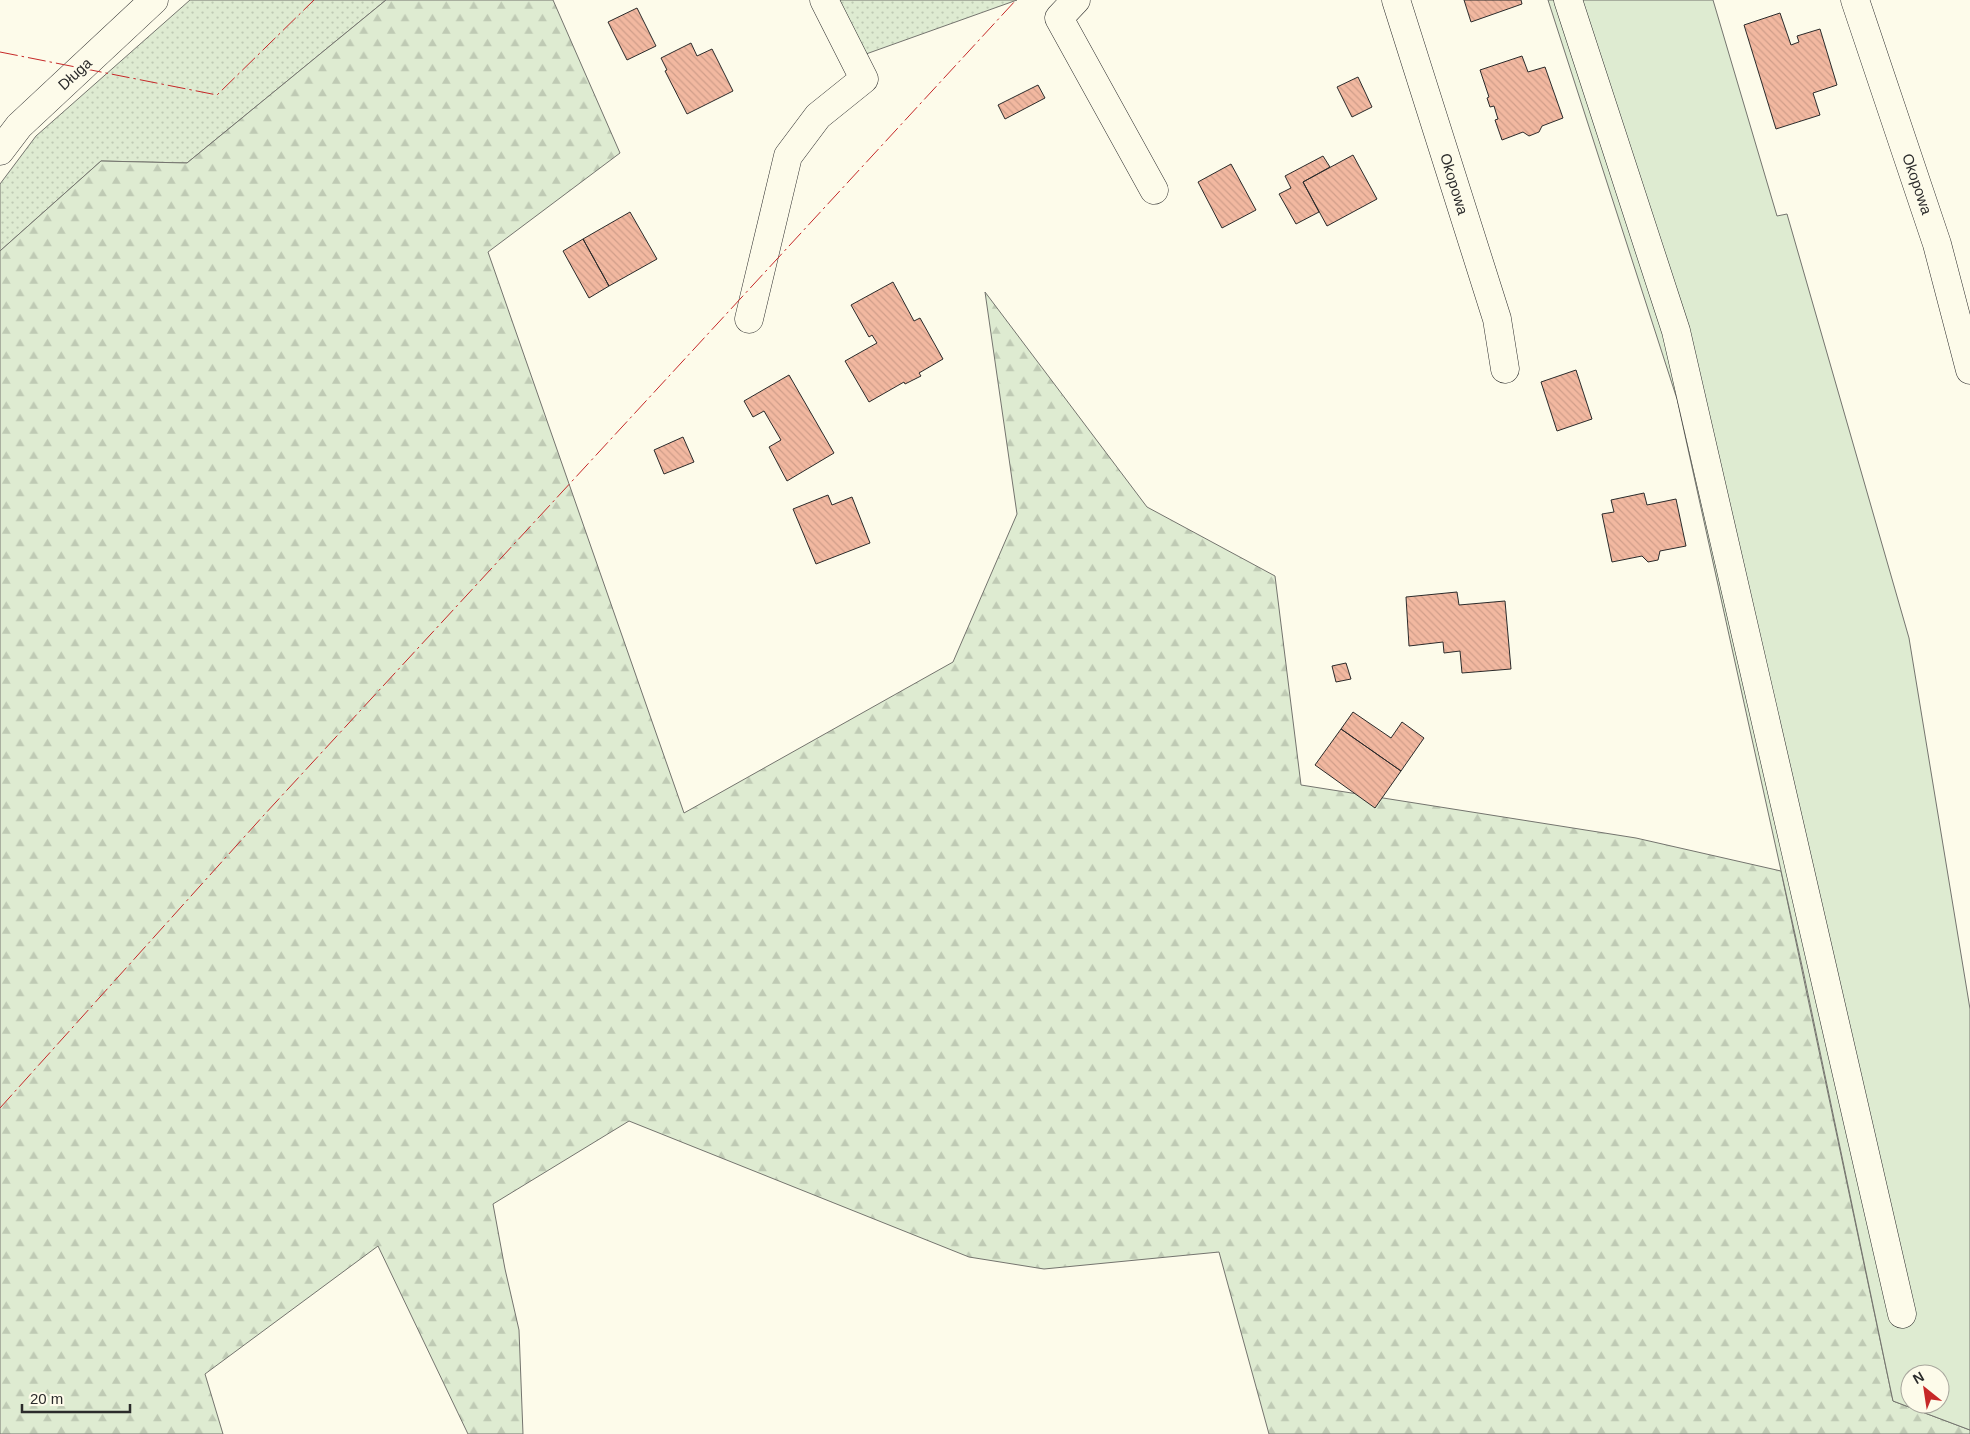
<svg xmlns="http://www.w3.org/2000/svg" width="1970" height="1434" viewBox="0 0 1970 1434" font-family="Helvetica,sans-serif">
  <defs>
    <pattern id="grass-dots" width="8" height="8" patternUnits="userSpaceOnUse" patternTransform="scale(1.25)"><rect width="8" height="8" fill="#deebd1"/><path d="M2 2h.1M6 6h.1" fill="none" stroke="#bfcab4" stroke-width="1.8" stroke-linecap="round"/></pattern>
    <pattern id="forest-firs" width="22" height="20" patternUnits="userSpaceOnUse" patternTransform="scale(1.25)"><rect width="22" height="20" fill="#deebd1"/><path d="M5 1l3.5 6h-7zM16 11l3.5 6h-7z" fill="#bfcab4"/></pattern>
    <pattern id="building-back-hatch" width="6" height="6" patternUnits="userSpaceOnUse" patternTransform="scale(1.25)"><rect width="6" height="6" fill="#f2b8a0"/><path d="M-1 5l2 2M0 0l6 6M5-1l2 2" fill="none" stroke="#d09e8a"/></pattern>
  </defs>
  <rect width="100%" height="100%" fill="#fdfbea"/>
  <path fill="url(#grass-dots)" stroke="#74746e" d="M 190,0 L 386,0 L 187,163 L 101,161 L 0,251 L 0,184 L 36,136 Z
    M 838,0 L 1017,0 L 866,54 Z"/>
  <path fill="url(#forest-firs)" stroke="#74746e" d="M 386,0 L 553,0 L 620,153 L 488,252 L 684,813 L 953,662 L 1017,514 L 985,292 L 1147,507 L 1275,576 L 1301,785 L 1636,838 L 1781,871 L 1893,1401 L 1970,1430 L 1970,1434 L 1269,1434 L 1219,1252 L 1044,1269 L 969,1257 L 629,1121 L 493,1204 L 505,1269 L 519,1330 L 523,1434 L 468,1434 L 378,1246 L 205,1374 L 223,1434 L 0,1434 L 0,251 L 101,161 L 187,163 Z"/>
  <path fill="#deebd1" stroke="#74746e" fill-rule="evenodd" d="M 1548,0 L 1713,0 L 1777,216 L 1787,214 L 1909,638 L 1970,1009 L 1970,1430 L 1893,1401 L 1804,975 L 1677,399 ZM 1910,1374 L 1940,1374 L 1940,1404 L 1910,1404 Z"/>
  <path fill="url(#building-back-hatch)" stroke="#2b2b2b" d="M 1464,0 L 1521,0 L 1522,4 L 1471,22 Z
    M 637,8 L 656,46 L 627,60 L 608,22 Z
    M 1780,13 L 1791,45 L 1799,42 L 1797,36 L 1820,29 L 1837,85 L 1813,93 L 1820,115 L 1776,129 L 1744,25 Z
    M 691,43 L 697,56 L 712,49 L 733,91 L 687,114 L 665,71 L 667,70 L 661,58 Z
    M 1522,56 L 1528,72 L 1545,67 L 1563,118 L 1542,126 L 1539,132 L 1529,136 L 1523,132 L 1502,140 L 1495,120 L 1498,119 L 1494,106 L 1490,107 L 1487,98 L 1489,97 L 1480,70 Z
    M 1358,77 L 1372,107 L 1352,117 L 1337,87 Z
    M 1038,85 L 1045,98 L 1005,119 L 998,105 Z
    M 1353,155 L 1377,199 L 1327,226 L 1303,182 Z
    M 1323,156 L 1330,167 L 1303,182 L 1319,212 L 1296,224 L 1279,194 L 1291,188 L 1285,176 Z
    M 1231,164 L 1256,210 L 1222,228 L 1198,182 Z
    M 630,212 L 657,259 L 609,286 L 583,239 Z
    M 583,239 L 609,286 L 589,298 L 563,251 Z
    M 893,282 L 914,321 L 920,318 L 943,359 L 919,373 L 921,376 L 905,384 L 904,382 L 869,402 L 845,361 L 877,343 L 872,335 L 869,337 L 851,305 Z
    M 1576,370 L 1592,419 L 1557,431 L 1541,382 Z
    M 789,375 L 834,453 L 787,481 L 769,447 L 781,440 L 764,411 L 753,417 L 744,401 Z
    M 683,437 L 694,462 L 664,474 L 654,450 Z
    M 1644,493 L 1647,505 L 1676,499 L 1686,546 L 1660,551 L 1658,560 L 1648,562 L 1642,556 L 1612,562 L 1602,514 L 1614,512 L 1611,500 Z
    M 828,495 L 832,505 L 852,497 L 870,543 L 816,564 L 793,509 Z
    M 1457,592 L 1459,605 L 1505,601 L 1511,669 L 1462,673 L 1460,651 L 1444,653 L 1443,642 L 1409,646 L 1406,597 Z
    M 1346,663 L 1351,679 L 1336,682 L 1332,666 Z
    M 1353,712 L 1391,738 L 1402,722 L 1424,738 L 1401,771 L 1341,729 Z
    M 1341,729 L 1401,771 L 1375,808 L 1315,765 Z"/>
  <g fill="none" stroke-linecap="round" stroke-linejoin="round">
    <defs>
      <path id="minor" d="M 1076,0 L 1059,18 L 1154,190
        M 1396,0 L 1497,319 L 1505,369
        M 1568,0 L 1676,331 L 1902,1314
        M 1855,0 L 1937,244 L 1970,370
        M 0,151 L 19,126 L 154,0
        M 749,319 L 788,156 L 818,116 L 864,79 L 824,0"/>
    </defs>
    <use href="#minor" stroke="#2b2b2b" stroke-width="29"/>
    <use href="#minor" stroke="#fdfbea" stroke-width="28"/>
    <path stroke="#c62828" stroke-width="1" stroke-dasharray="18 4 2.5 4" stroke-linecap="butt" d="M 0,52 L 217,95 L 314,0
      M 0,1108 L 264,815 L 1016,0"/>
  </g>
  <g text-anchor="middle" stroke-width="4" stroke-linejoin="round" paint-order="stroke">
    <g font-size="15" fill="#2b2b2b" stroke="#fdfbea">
      <text transform="translate(75 74) rotate(-43)" y="5">Długa</text>
      <text transform="translate(1454 184) rotate(73)" y="5">Okopowa</text>
      <text transform="translate(1917 184) rotate(71)" y="5">Okopowa</text>
    </g>
  </g>
  <g transform="translate(1925 1389) rotate(330)"><circle r="24" fill="#fdfbea" stroke="#a9a89e"/>
  <path d="M0-4L9 19L0 12L-9 19Z" fill="#c62828"/>
  <text y="-8" font-size="14" font-weight="bold" text-anchor="middle" fill="#2b2b2b">N</text>
  </g>
  <path d="M22 1404v8h108v-8" fill="none" stroke="#2b2b2b" stroke-width="2.5"/>
  <text x="30" y="1404" font-size="15" fill="#2b2b2b" stroke="#fdfbea" stroke-width="4" paint-order="stroke">20 m</text>
</svg>
